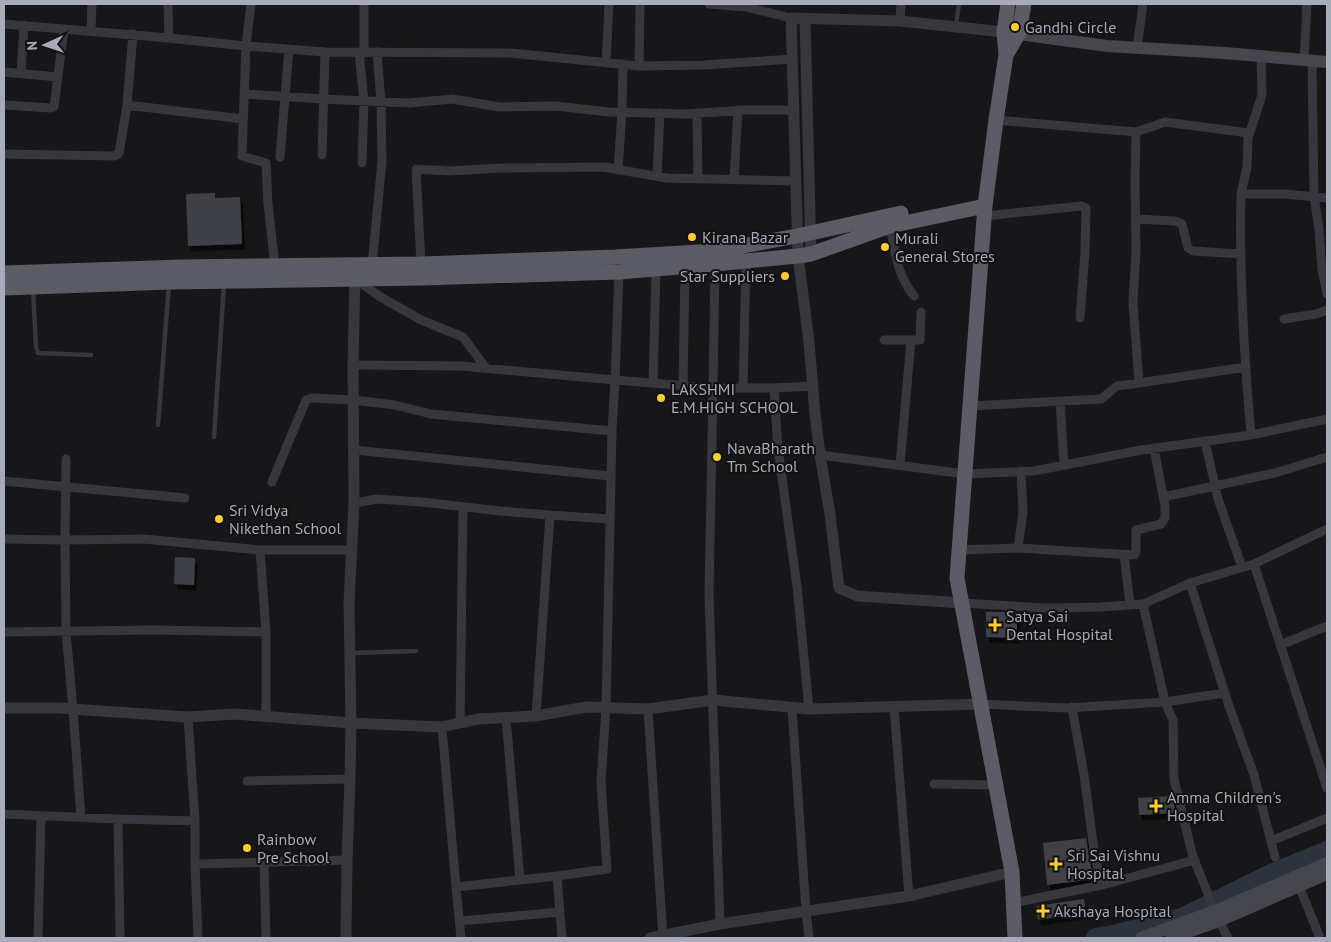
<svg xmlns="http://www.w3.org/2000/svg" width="1331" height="942" viewBox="0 0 1331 942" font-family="'PT Sans',sans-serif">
  <defs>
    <filter id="shadow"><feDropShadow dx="3" dy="5.5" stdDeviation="0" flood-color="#0009"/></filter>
  </defs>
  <rect width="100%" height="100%" fill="#171618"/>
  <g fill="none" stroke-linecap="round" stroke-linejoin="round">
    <path stroke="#2c333d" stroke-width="20" d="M 1096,938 L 1113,935 L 1182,918 L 1271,874 L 1327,851"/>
  </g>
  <path fill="#414046" filter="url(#shadow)" d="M 215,193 L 215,198 L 240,197 L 242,244 L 188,246 L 186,194 Z
    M 175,557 L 195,558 L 194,585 L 174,584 Z
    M 986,612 L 1017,612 L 1017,638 L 986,637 Z
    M 1172,796 L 1176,813 L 1139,815 L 1138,798 Z
    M 1086,838 L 1089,858 L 1094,879 L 1047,885 L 1043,843 Z
    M 1084,899 L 1086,913 L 1038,920 L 1036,906 Z"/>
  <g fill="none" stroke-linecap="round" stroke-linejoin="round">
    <path stroke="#37373e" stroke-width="4.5" d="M 956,25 L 959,4
      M 33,290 L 36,347 L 38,353 L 91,355
      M 158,425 L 169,284
      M 214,437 L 224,284
      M 351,653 L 416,651"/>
    <path stroke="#37373e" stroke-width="9" d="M 168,4 L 169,38 L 246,46 L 242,156 L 266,163 L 268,204 L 275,266
      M 251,4 L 246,46 L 325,52 L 511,53 L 639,66 L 640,4
      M 364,4 L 364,53
      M 709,4 L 746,7 L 791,18
      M 900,21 L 901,4
      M 4,24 L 169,38
      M 91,30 L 92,4
      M 1137,48 L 1143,4
      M 359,52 L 364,101 L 362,163
      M 1304,60 L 1307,4
      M 1312,60 L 1314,197 L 1319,229 L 1322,270 L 1327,294
      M 606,63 L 609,4
      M 639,66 L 704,65 L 792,59
      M 4,72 L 58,77
      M 21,73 L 24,25
      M 244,94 L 323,99 L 409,103 L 452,99 L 500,107 L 555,106 L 609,112 L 687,114 L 746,110 L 794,110
      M 4,105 L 50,108 L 54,107 L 64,29
      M 127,105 L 243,119
      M 697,113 L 698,178
      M 1136,132 L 1165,122 L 1249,133
      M 4,154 L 114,156 L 117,155 L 119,153 L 127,105 L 133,34
      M 322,155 L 325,52
      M 280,157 L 289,49
      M 618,170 L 622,112 L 623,64
      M 657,176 L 660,113
      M 734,179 L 738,110
      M 1241,194 L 1247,167 L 1248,138 L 1262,95 L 1261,57
      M 1327,198 L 1285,194 L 1241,194 C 1239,275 1244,355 1251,435 L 1327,419
      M 984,216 L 1081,206 L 1086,208 L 1085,252 L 1080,318
      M 1135,219 L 1175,221 L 1182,224 L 1188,248 L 1193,251 L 1241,254
      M 890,226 C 895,250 897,276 914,296
      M 421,264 L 416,169 L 449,171 L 503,168 L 604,167 L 666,178 L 796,181
      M 372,265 L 382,161 L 381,102 L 377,52
      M 357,280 L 379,296 L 421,320 L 463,337 L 486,368
      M 1284,319 L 1316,314 L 1327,310
      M 884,340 L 920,340 L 921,312
      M 353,365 L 461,366 L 615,380 L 619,272
      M 653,383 L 656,270
      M 1139,383 L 1246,367
      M 683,386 L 685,267
      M 743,388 L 746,261
      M 774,388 L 778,449 L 797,586 L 809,709
      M 1060,401 L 1064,465
      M 970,406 L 1101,399 L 1117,386 L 1139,383 L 1133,303 L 1136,250 L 1135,181 L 1136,132 L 996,120
      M 1205,441 L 1218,499 L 1242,567
      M 354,450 L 610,476
      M 820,455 L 965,474 L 1034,471 L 1141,450 L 1251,435
      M 66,459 L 65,540 L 66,632 L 73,709 L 81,818
      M 900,465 L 911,340
      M 4,481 L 185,498
      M 272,482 L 306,400 L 312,398 L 353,400 L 395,405 L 431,414 L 612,431
      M 1163,497 L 1275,473 L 1327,457
      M 354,503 L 377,499 L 422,502 L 500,511 L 550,515 L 536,716
      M 550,515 L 610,519
      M 1327,529 L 1254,564 L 1327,788
      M 4,539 L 65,540 L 144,539 L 260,550 L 352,550
      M 1018,548 L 1134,555 L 1136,552 L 1136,530 L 1161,524 L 1165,518 L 1165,506 L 1154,448
      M 260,550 L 266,632
      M 959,550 L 1018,548 L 1023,512 L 1021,471
      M 1124,555 L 1130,604
      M 1254,564 L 1190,583 L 1229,706 L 1254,775 L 1275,857
      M 1190,583 L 1143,604 L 1165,702 L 1225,693
      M 962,603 L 1047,608 L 1100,607 L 1143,604
      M 4,632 L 154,630 L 266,632 L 266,716
      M 1280,645 L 1327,626
      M 981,704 L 1066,708 L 1165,702 L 1173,720 L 1174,779 L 1193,857 L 1219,921 L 1228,938
      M 894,707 L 909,896
      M 1072,707 L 1084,775 L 1095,857 L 1102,885 L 1195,860
      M 792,708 L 806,911 L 809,938
      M 648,709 L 663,938
      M 188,717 L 195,821 L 195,864 L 198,938
      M 506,718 L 520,880
      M 460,723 L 463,507
      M 442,727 L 456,887 L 557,876 L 607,869 L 601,782 L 606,707 L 612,431 L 615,380 L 713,388 L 715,264
      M 247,781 L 350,779
      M 934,784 L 995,785
      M 4,814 L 118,819 L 195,821
      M 118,819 L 120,938
      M 1271,841 L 1327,818
      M 264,862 L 266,938
      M 195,864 L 347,860
      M 557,876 L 562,938
      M 1299,886 L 1320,938
      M 456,887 L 461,938
      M 1013,903 L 1102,885
      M 460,921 L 560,912
      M 720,924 L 709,593 L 713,388 L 774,388 L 813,386
      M 38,938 L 41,816"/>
    <path stroke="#37373e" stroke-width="11" d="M 805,19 L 811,254
      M 962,603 L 857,596 L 839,588 L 830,514 L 820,455 L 815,414 L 809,342 L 798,256 L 791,18 L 900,21 L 1004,32
      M 4,708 L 58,708 L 188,717 L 235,714 L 351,723 L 442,727 L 478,719 L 536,716 L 586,707 L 648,709 L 713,700 L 809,709 L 981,704
      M 346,938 L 347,860 L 350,779 L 351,723 L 349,603 L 354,503 L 353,365 L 355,273
      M 650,938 L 720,924 L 909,896 L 1012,872"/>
    <path stroke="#45464e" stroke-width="12" d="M 1011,33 L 1107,46 L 1225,53 L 1327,62
      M 1141,938 L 1215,911 L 1327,863
      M 1171,938 L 1219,921 L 1327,874"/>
    <path stroke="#5b5c66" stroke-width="15" d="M 1008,4 L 1004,32 L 1006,55 L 996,120 L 985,206 L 957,578 L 1012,872 L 1015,938
      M 1006,55 L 1019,33 L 1024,4
      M 4,273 L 181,267 L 421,264 L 615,257 L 716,251 L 797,236 L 901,213
      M 4,288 L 170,282 L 422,278 L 619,272 L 715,264 L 798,256 L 811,254 L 890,226 L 985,206"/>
  </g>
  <g fill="#fbce2c" stroke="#121113" stroke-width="2">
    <circle cx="1015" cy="27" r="5"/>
    <circle cx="692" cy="237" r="5"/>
    <circle cx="885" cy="247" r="5"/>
    <circle cx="785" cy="276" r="5"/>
    <circle cx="661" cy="398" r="5"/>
    <circle cx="717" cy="457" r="5"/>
    <circle cx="219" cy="519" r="5"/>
    <path d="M992.5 617.5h5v5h5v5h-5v5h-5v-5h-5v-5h5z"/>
    <path d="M1153.5 798.5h5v5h5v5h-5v5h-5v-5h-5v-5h5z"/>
    <circle cx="247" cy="848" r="5"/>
    <path d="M1053.5 856.5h5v5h5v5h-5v5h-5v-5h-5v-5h5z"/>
    <path d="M1040.5 903.5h5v5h5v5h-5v5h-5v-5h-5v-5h5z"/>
  </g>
  <g text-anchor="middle" stroke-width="4" stroke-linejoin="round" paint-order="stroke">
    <g font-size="16" fill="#a8abb9" stroke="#121113" text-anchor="start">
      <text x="1025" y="33">Gandhi Circle</text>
      <text x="702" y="243">Kirana Bazar</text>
      <text x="895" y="244">Murali<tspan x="895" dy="18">General Stores</tspan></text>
      <text x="775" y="282" text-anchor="end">Star Suppliers</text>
      <text x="671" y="395">LAKSHMI<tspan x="671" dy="18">E.M.HIGH SCHOOL</tspan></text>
      <text x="727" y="454">NavaBharath<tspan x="727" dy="18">Tm School</tspan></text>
      <text x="229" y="516">Sri Vidya<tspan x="229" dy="18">Nikethan School</tspan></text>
      <text x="1006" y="622">Satya Sai<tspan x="1006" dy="18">Dental Hospital</tspan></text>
      <text x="1167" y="803">Amma Children's<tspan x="1167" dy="18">Hospital</tspan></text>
      <text x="257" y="845">Rainbow<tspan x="257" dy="18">Pre School</tspan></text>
      <text x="1067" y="861">Sri Sai Vishnu<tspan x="1067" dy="18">Hospital</tspan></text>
      <text x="1054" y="917">Akshaya Hospital</text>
    </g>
  </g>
  <rect width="1331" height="942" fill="none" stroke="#a8abb9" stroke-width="10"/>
  <g transform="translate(45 45) rotate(267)" stroke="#121113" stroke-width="4" paint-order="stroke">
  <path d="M0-4L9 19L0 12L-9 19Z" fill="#a8abb9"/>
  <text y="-8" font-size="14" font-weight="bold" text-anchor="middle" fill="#a8abb9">N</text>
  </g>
</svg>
